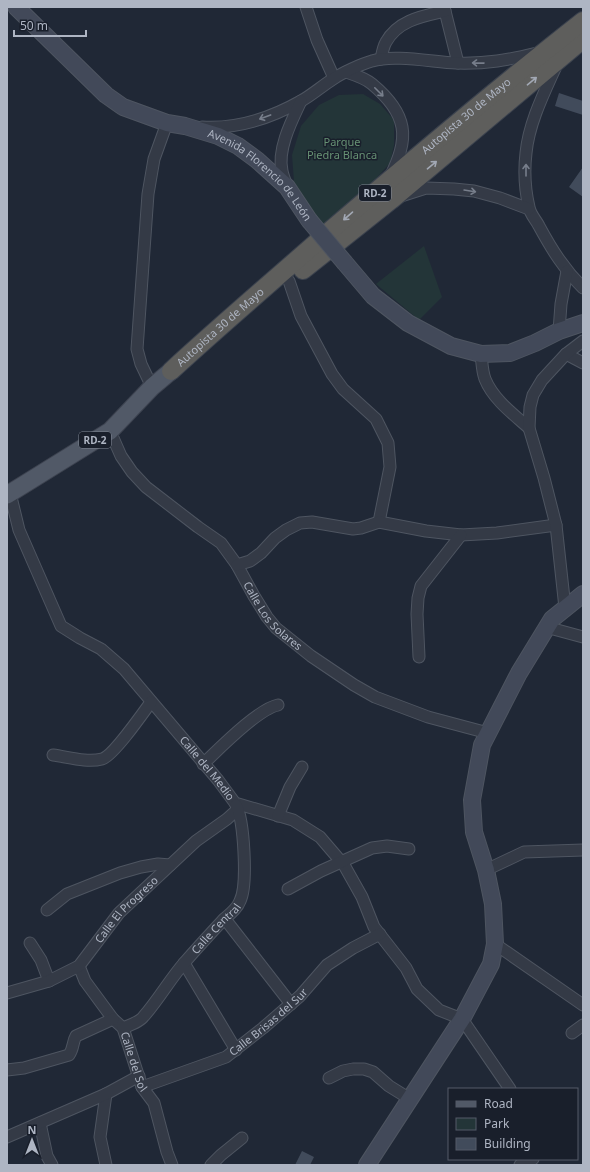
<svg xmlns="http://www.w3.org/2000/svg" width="590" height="1172" viewBox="0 0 590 1172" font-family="'Noto Sans',sans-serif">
  <rect width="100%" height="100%" fill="#202836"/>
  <path fill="#233538" d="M 363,94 L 380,104 L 394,120 L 394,145 L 390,163 L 374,181 L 322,226 L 306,203 L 294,182 L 292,155 L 301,126 L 319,105 L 339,95 Z
    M 424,246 L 442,297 L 419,320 L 376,284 Z"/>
  <path fill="#414b5b" d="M 559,93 L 583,101 L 583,115 L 555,106 Z
    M 583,167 L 583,197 L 569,187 Z
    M 302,1151 L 314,1157 L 310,1165 L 295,1165 Z"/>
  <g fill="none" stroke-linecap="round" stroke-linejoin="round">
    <defs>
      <g id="minor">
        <path d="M 306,7 L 317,40 L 334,78"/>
        <path d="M 444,7 L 458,63"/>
        <path d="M 381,59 C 382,54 383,47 386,42 C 398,20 423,16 445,11"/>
        <path d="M 557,64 C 545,91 529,122 526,153 C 524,170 525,190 529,207 C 530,214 536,220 539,226 C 552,250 564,269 583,288"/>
        <path d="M 346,72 C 355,75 365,78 372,84 C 384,94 399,110 402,127 C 405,143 398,160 391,175"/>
        <path d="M 202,127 C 236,129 271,118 301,101 C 312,95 322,86 333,79 C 342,73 361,64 372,61 C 393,54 433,62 456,63 C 487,64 508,60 537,53"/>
        <path d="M 287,186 C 285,181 283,176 282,171 C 277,149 292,120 301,101"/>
        <path d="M 401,196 L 426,188 L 454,189 L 474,191 L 500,198 L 529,209"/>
        <path d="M 289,281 L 301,316 L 332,374 L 343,389 L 376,419 L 388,443 L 390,467 L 379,522"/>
        <path d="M 559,331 L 561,304 L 567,271"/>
        <path d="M 481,354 C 482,362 482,371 485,379 C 493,399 513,414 529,428"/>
        <path d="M 566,354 L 583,363"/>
        <path d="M 152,387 L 141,364 L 137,349 L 148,194 L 154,159 L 167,123"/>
        <path id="s1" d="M 110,431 L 121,456 L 132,472 L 146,487 L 198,527 L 221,543 L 237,565 L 254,596 L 267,617 L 276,628 L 311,656 L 354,685 L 375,697 L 428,717 L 488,733"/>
        <path id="s2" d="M 10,493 L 19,530 L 61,626 L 80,638 L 101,649 L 124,669 L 218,780 L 235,803 L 293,820 L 320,837 L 344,865 L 362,897 L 374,927 L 406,968 L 417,989 L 439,1010 L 462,1019 L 510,1089"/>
        <path d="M 237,565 L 250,561 L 261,553 L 275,538 L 286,530 L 300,523 L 312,522 L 353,529 L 361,528 L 379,522 L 426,531 L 461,535 L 497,533 L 556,525"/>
        <path d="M 565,608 L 556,525 L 544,478 L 529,428 L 530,407 L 533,395 L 542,380 L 566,354 L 583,341"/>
        <path d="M 546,627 L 583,637"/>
        <path d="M 419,657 L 417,614 L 418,598 L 421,586 L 461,535"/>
        <path d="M 53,755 C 68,757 87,763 102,759 C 113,756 143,713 151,702"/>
        <path d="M 203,764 C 219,749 258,709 278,705"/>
        <path d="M 278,816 L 290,787 L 302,767"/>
        <path d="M 486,870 L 524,852 L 583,850"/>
        <path d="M 288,889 L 321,871 L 372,848 L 387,846 L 409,849"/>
        <path d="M 47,910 L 67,894 L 120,873 L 141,867 L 158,864 L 170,865"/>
        <path d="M 225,919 L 291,1004"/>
        <path d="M 30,943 L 41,960 L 49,981"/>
        <path d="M 495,944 L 583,1005"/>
        <path d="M 184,963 L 236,1050"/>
        <path id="s3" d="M 79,966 L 85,981 L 113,1019 L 123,1028 L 142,1087 L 154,1103 L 167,1152 L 172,1165"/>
        <path id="s4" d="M 7,993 L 49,981 L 79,966 L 119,913 L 196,841 L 227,819 L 238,809"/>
        <path id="s5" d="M 123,1028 C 130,1025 140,1022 144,1016 C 159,999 170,979 185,962 C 197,948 211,933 224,919 C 230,914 237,909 240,901 C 248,885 244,820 236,805"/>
        <path d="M 572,1033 L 583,1025"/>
        <path d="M 7,1070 L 24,1068 L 69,1055 C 74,1048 72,1043 76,1036 L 113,1019"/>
        <path d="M 329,1078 L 343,1071 L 353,1069 L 364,1069 L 373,1072 L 389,1086 L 410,1099"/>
        <path id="s6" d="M 142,1087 L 226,1057 L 263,1028 L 300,996 L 327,965 L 353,948 L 380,934"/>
        <path d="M 106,1094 L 100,1137 L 106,1165"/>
        <path d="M 40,1123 L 47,1156 L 52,1165"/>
        <path d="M 7,1137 L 106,1094 L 139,1076"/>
        <path d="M 211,1165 L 221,1155 L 242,1138"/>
        <path d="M 520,1165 L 533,1159"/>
      </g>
      <g id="secondary">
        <path id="s7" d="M 16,7 L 106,95 L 123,107 L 167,123 L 185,126 L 218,136 L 238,146 L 257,160 L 287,187 L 309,220"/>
        <path d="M 345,263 L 373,296 L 408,323 L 451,346 L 481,354 L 510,353 L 535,343 L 559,331 L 583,323"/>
        <path d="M 367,1165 L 462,1019 L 491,964 L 495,944 L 493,904 L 486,870 L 474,832 L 472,800 L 482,745 L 519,673 L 552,619 L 583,594"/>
      </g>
      <path id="primary" d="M 7,495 L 110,431 L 152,387 L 171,371"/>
      <g id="trunk">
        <path d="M 303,270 L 391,200 L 583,39"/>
        <path id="s8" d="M 171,371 C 222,324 274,280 325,235 C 410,162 495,90 583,21"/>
      </g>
    </defs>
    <use href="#minor" stroke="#4e5561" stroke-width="13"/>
    <use href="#secondary" stroke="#4e5561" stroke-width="18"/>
    <use href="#primary" stroke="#3d4350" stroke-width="19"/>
    <use href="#trunk" stroke="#3b424e" stroke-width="20"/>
    <use href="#minor" stroke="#343a46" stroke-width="11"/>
    <use href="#secondary" stroke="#424959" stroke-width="16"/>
    <use href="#primary" stroke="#515967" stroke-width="17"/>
    <use href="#trunk" stroke="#5e5e5c" stroke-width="18"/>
    <defs>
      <path id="secondary-bridge" d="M 309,220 L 345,263"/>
    </defs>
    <use href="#secondary-bridge" stroke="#4e5561" stroke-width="18" stroke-linecap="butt"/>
    <use href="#secondary-bridge" stroke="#424959" stroke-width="16"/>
  </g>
  <defs><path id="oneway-shaft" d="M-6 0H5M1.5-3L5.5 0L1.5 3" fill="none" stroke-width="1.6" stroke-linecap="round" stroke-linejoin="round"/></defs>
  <g stroke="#777e8b">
    <use href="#oneway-shaft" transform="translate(478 63) rotate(-179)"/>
    <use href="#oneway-shaft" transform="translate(379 92) rotate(45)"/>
    <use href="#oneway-shaft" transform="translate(265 117) rotate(160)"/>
    <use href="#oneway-shaft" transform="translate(526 170) rotate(-90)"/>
    <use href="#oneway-shaft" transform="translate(470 191) rotate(9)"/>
  </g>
  <g stroke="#a2a8b4">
    <use href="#oneway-shaft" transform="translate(532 81) rotate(-40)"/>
    <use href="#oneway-shaft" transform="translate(432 165) rotate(-40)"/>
    <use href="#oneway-shaft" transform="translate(348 216) rotate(139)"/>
  </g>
  <g text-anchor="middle" stroke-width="3" stroke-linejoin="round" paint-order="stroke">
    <g fill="#191f2b" stroke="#818895" stroke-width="1">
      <rect x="359" y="185" width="32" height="16" rx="3"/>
      <rect x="79" y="432" width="32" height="16" rx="3"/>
    </g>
    <g font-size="10" font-weight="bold" fill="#aeb5c3">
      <text x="375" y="197">RD-2</text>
      <text x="95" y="444">RD-2</text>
    </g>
    <g font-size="11" fill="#aeb5c3" stroke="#191f2b">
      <text dy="4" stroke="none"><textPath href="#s8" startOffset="390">Autopista 30 de Mayo</textPath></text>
      <text dy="4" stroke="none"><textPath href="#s7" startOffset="304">Avenida Florencio de León</textPath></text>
      <text dy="4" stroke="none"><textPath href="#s8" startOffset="66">Autopista 30 de Mayo</textPath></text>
      <text dy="4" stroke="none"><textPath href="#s1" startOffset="251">Calle Los Solares</textPath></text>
      <text dy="4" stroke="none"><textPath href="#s2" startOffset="349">Calle del Medio</textPath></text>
      <text dy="4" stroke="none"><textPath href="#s4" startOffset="151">Calle El Progreso</textPath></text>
      <text dy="4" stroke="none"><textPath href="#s5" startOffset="138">Calle Central</textPath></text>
      <text dy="4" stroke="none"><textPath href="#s6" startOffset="144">Calle Brisas del Sur</textPath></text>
      <text dy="4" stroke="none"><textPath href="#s3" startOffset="112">Calle del Sol</textPath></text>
    </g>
    <g font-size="11" fill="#679274" stroke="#191f2b">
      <text x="342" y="146">Parque<tspan x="342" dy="13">Piedra Blanca</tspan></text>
    </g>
  </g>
  <rect width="590" height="1172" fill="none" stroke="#aeb5c3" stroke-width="16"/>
  <rect x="448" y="1088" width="130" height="72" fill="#191f2b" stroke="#555b68"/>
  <rect x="456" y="1101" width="20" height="6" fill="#515967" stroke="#555b68"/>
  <text x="484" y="1108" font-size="12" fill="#aeb5c3">Road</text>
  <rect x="456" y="1118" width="20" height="12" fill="#233538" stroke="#555b68"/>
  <text x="484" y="1128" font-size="12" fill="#aeb5c3">Park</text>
  <rect x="456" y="1138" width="20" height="12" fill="#414b5b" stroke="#555b68"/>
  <text x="484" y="1148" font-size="12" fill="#aeb5c3">Building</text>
  <g transform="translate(32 1140)" stroke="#191f2b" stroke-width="3" paint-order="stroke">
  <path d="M0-3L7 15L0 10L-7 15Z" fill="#aeb5c3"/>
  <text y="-6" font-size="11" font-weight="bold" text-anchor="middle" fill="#aeb5c3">N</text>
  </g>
  <path d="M14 30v6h72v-6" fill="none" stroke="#aeb5c3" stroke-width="2"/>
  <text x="20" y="30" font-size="12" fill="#aeb5c3" stroke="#191f2b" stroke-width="3" paint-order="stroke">50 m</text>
</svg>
